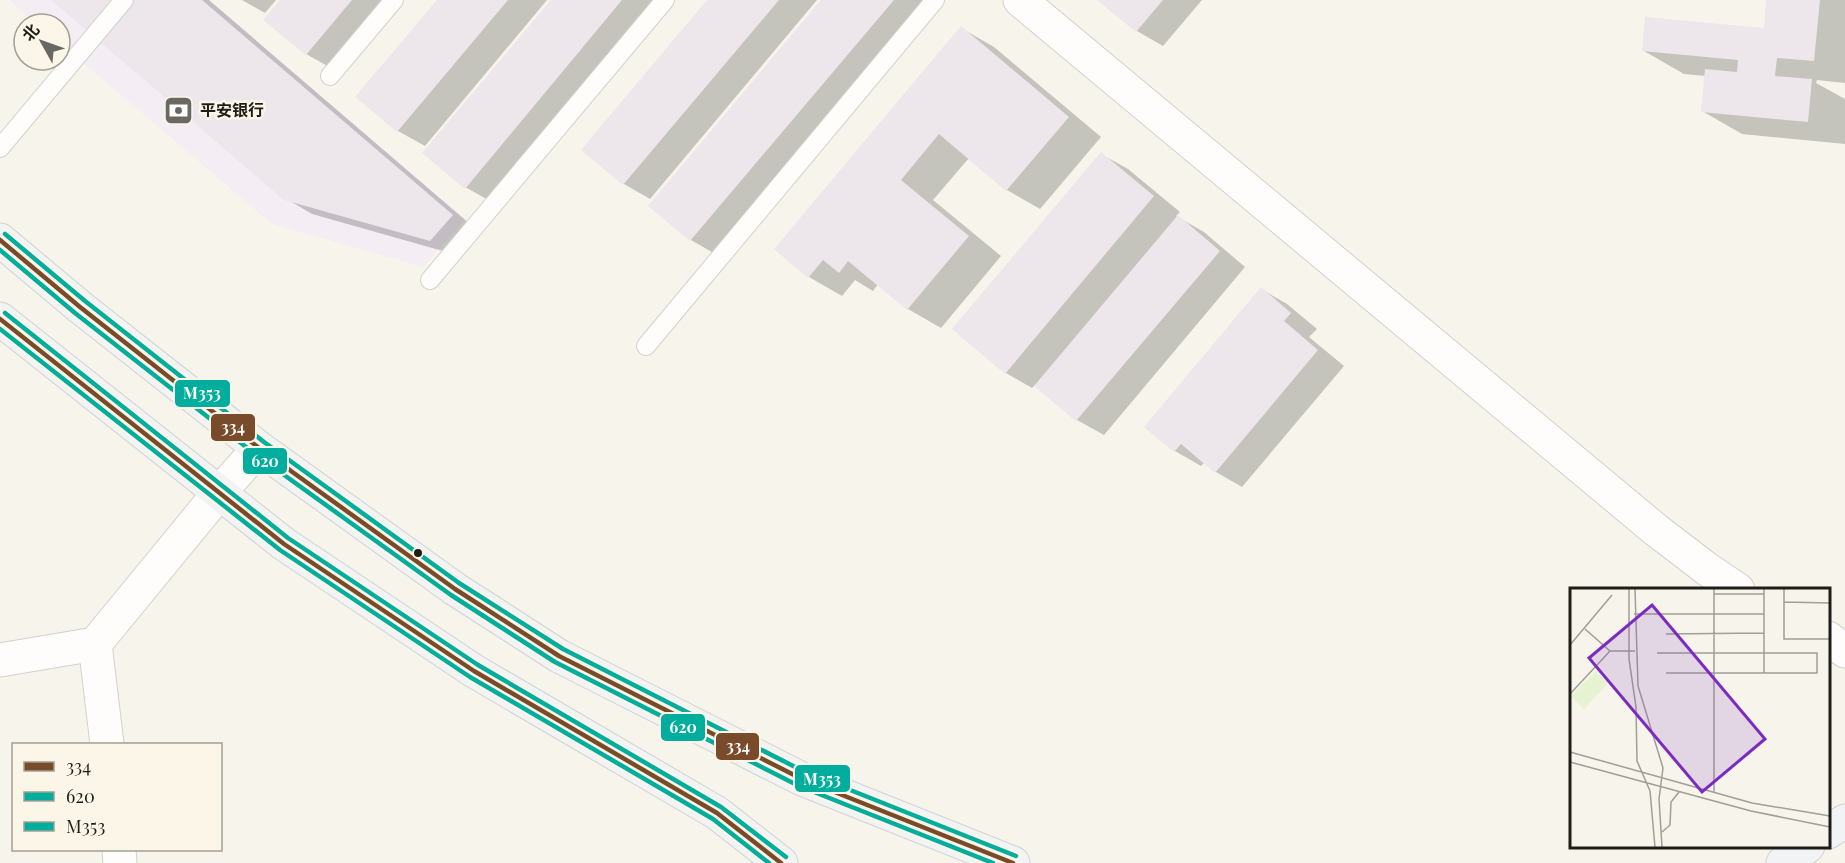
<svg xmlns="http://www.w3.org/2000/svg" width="1845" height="863" viewBox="0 0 1845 863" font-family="'Playfair Display','Noto Sans SC',serif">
  <rect width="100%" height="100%" fill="#f6f4eb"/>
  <path fill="#f4edf4" d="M 9,0 L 208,0 L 465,219 L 423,267 L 272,224 L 60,43 L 60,24 L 37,24 Z"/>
  <path fill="#0003" d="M 53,0 L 209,0 L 478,231 L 457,255 L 312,214 L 285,198 Z
    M 242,0 L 276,0 L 265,13 Z
    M 282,0 L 391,0 L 333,69 L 306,54 Z
    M 439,0 L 547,0 L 425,146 L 398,131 L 358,97 Z
    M 553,0 L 661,0 L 492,202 L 465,187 Z
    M 709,0 L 817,0 L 650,199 L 624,184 L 583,150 Z
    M 823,0 L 932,0 L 717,255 L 691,240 L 650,206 Z
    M 1099,0 L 1202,0 L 1163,46 L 1137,31 Z
    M 1768,0 L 1845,0 L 1845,83 L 1817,80 L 1816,83 L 1845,99 L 1845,144 L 1742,134 L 1702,111 L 1706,76 L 1684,74 L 1644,51 L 1765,29 Z
    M 961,28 L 994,47 L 1101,137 L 1040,209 L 1007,190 L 969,158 L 933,200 L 1001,256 L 941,328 L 908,309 L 878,284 L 873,291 L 855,280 L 842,296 L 809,277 Z
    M 1101,154 L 1128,169 L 1180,212 L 1176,216 L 1204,232 L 1245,267 L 1104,435 L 1077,420 L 1035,385 L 1032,388 L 1006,373 L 954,329 Z
    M 1261,289 L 1287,304 L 1317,329 L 1309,337 L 1344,366 L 1242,487 L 1216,472 L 1205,462 L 1201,466 L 1175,451 L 1146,426 Z"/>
  <path fill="#ede6eb" d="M 51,0 L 202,0 L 453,215 L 430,241 L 284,200 Z
    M 280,0 L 352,0 L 306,55 L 263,20 Z
    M 437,0 L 508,0 L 397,132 L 355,97 Z
    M 551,0 L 622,0 L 465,189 L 422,153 Z
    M 707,0 L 779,0 L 623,185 L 581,150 Z
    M 821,0 L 894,0 L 690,241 L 648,206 Z
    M 1097,0 L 1163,0 L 1136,32 Z
    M 1766,0 L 1820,0 L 1814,61 L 1777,58 L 1775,76 L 1812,79 L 1808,122 L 1701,112 L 1705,69 L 1737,72 L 1738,60 L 1642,51 L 1645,17 L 1764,28 Z
    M 961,26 L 1069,117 L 1006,191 L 939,134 L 901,180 L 969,236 L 907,310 L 848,261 L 839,273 L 823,260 L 808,278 L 774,249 Z
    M 1101,152 L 1154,196 L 1005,374 L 952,329 Z
    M 1178,215 L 1220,251 L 1076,421 L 1034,386 Z
    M 1261,287 L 1291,313 L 1284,321 L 1318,350 L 1215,473 L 1181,444 L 1174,452 L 1144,427 Z"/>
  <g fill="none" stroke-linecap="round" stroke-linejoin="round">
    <defs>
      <path id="lane" d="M 330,76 L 394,0
        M 0,148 L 124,0
        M 430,280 L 665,0
        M 646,346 L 935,0"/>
      <path id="street" d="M 1020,0 L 1656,530 L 1707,569 L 1738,590
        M 1828,638 L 1845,651
        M 95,644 L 107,744
        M 0,660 L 95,644 L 219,493 L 259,448
        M 119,850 L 120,863"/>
      <path id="primary" d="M 0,240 L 80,307 L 259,448 L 455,589 L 559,656 L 802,779 L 1013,863
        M 0,319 L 284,544 L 474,671 L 717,813 L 781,863
        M 1828,832 L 1845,821
        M 1783,863 L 1808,846"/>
    </defs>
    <use href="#lane" stroke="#d4d1cb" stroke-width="20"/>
    <use href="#street" stroke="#d4d1cb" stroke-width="35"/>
    <use href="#primary" stroke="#d3d2ce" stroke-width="35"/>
    <use href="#lane" stroke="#fefdfc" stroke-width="18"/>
    <use href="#street" stroke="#fefdfc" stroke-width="33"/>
    <use href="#primary" stroke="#f1f3f4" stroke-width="33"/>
    <defs>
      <path id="bus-1" d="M 0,240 L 80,307 L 259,448 L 455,589 L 559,656 L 802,779 L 1013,863
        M 0,319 L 284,544 L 474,671 L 717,813 L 781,863"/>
      <path id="bus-2" d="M 0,250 L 75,313 L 255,454 L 451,595 L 555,662 L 799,786 L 993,863
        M 0,329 L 280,550 L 470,677 L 713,819 L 769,863"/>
      <path id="bus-3" d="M 5,234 L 85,301 L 264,442 L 459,583 L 563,649 L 805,772 L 1016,856
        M 5,313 L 288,538 L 478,665 L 721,807 L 786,857"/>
    </defs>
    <use href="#bus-1" stroke="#fbf6e7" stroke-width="9"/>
    <use href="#bus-2" stroke="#fbf6e7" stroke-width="9"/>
    <use href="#bus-3" stroke="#fbf6e7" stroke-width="9"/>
    <use href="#bus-1" stroke="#7a4b2a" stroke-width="4.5"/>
    <use href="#bus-2" stroke="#01ad9c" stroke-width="4.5"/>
    <use href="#bus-3" stroke="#01ad9c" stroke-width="4.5"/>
  </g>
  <defs>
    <symbol id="bank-square" viewBox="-11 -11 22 22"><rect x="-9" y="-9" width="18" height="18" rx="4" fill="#6a6862" stroke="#fbf6e7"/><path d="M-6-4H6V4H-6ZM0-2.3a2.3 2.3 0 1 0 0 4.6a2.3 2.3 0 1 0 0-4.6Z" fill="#fff"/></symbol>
  </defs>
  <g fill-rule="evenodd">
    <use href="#bank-square" x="162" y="94" width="33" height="33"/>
  </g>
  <circle fill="#1f1d18" stroke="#fbf6e7" stroke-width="2" cx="418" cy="553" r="5"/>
  <g text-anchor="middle" stroke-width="5" stroke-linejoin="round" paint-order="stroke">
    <g font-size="16" font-weight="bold" fill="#1f1d18" stroke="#fbf6e7" text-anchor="start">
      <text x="200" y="116">平安银行</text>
    </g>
  </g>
  <g transform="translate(1570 588)">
    <rect width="260" height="260" fill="#f6f4eb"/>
    <path d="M 26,83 L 38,95 L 14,121 L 1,108 Z" fill="#e6f2d0"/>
    <path fill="none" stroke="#a09e97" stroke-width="1.5" d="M 59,1 L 59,71 L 66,119 L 67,173 L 80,203 L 85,259M 65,1 L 68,98 L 93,180 L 89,211 L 92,259M 144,1 L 144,204M 194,1 L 194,85M 214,1 L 214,51 L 260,51M 144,6 L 194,6M 214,14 L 260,15M 64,26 L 194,26M 15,41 L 40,63 L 65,63M 96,46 L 194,45M 0,57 L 42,7M 87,65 L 247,65 L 247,85 L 96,85M 0,106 L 40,63M 0,164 L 182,215 L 260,228M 0,174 L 181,223 L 260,239M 92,244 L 100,237 L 101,214 L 109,204"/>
    <path fill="#7b2cbf" fill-opacity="0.15" stroke="#7b2cbf" stroke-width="3" d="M 82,17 L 195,151 L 132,204 L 19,70 Z"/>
    <rect width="260" height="260" fill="none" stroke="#1f1d18" stroke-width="3"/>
  </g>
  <g stroke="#fbf6e7" stroke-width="2">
    <rect x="174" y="379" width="57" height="29" rx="6" fill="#01ad9c"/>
    <rect x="210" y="413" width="46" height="29" rx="6" fill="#7a4b2a"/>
    <rect x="242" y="447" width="46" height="28" rx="6" fill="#01ad9c"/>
    <rect x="660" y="713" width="46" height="29" rx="6" fill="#01ad9c"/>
    <rect x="715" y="732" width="45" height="29" rx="6" fill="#7a4b2a"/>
    <rect x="794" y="764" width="57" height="29" rx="6" fill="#01ad9c"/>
  </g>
  <g font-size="16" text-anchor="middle" font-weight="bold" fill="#fff">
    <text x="202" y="399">M353</text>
    <text x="233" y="433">334</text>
    <text x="265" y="467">620</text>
    <text x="683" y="733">620</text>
    <text x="738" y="752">334</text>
    <text x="822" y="785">M353</text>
  </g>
  <rect x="12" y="743" width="210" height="108" fill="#fbf6e7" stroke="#a39f94" stroke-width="1.5"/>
  <rect x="24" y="762" width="30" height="9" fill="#7a4b2a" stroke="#a39f94" stroke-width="1.5"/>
  <text x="66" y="773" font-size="18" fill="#1f1d18">334</text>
  <rect x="24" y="792" width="30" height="9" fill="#01ad9c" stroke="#a39f94" stroke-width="1.5"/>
  <text x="66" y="803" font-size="18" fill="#1f1d18">620</text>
  <rect x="24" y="822" width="30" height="9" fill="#01ad9c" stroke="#a39f94" stroke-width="1.5"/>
  <text x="66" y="833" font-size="18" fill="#1f1d18">M353</text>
  <g transform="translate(42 42) rotate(310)"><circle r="28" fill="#fbf6e7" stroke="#a39f94" stroke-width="1.5"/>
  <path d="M0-4.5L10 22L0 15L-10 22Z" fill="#6a6862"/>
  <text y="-9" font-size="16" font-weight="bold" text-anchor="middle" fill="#1f1d18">北</text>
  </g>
</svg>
